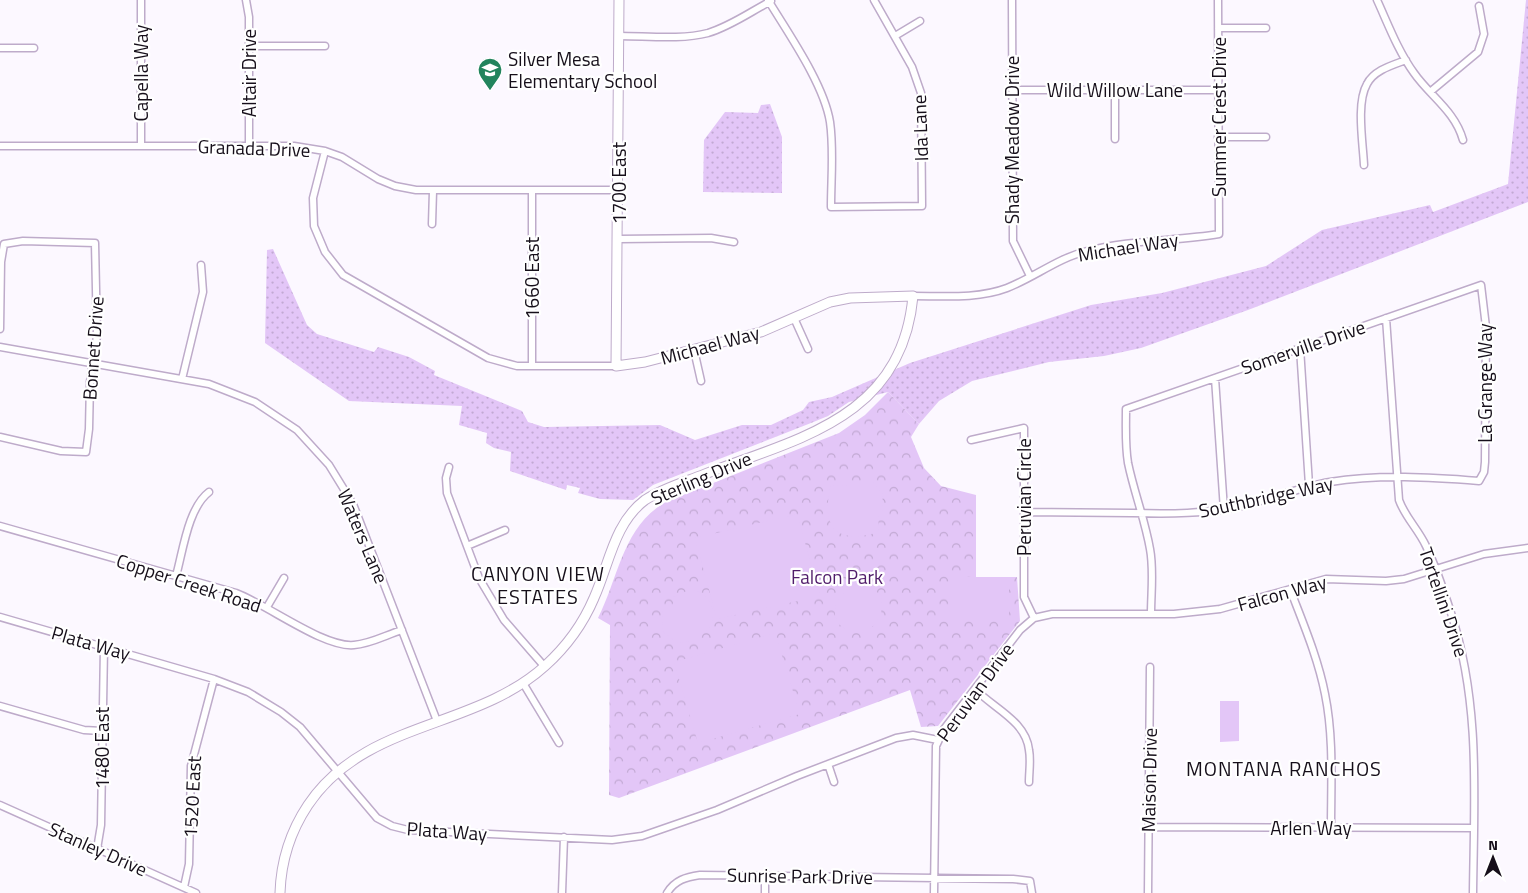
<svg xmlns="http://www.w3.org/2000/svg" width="1528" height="893" viewBox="0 0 1528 893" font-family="'Titillium Web',sans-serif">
  <defs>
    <pattern id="grass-dots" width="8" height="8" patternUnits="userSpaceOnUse" patternTransform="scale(1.25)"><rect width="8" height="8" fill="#e3c6f7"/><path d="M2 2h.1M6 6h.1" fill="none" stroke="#c2a9d3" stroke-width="1.8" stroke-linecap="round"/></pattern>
    <pattern id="park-crowns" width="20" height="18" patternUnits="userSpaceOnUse" patternTransform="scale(1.25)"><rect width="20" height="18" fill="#e3c6f7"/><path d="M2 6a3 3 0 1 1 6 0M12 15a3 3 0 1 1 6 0" fill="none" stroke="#c2a9d3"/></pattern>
  </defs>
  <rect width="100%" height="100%" fill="#fcf8ff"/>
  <path fill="url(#grass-dots)" d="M 1526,0 L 1528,0 L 1528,202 L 1248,310 L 1141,348 L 1104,356 L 1049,362 L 972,381 L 939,401 L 919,424 L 888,392 L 849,402 L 828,416 L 811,423 L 653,485 L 633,500 L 600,499 L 578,493 L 580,488 L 567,485 L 566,490 L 510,471 L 511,452 L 494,448 L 486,443 L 487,433 L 459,425 L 462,406 L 349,401 L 265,343 L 267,250 L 273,249 L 307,325 L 317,334 L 374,352 L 378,347 L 409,357 L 435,371 L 434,375 L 522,411 L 528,422 L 544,427 L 660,425 L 695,440 L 742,425 L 771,425 L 803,410 L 809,402 L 832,397 L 910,363 L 1091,305 L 1162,293 L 1266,266 L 1322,230 L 1430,205 L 1433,212 L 1508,184 Z
    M 770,104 L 782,137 L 782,193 L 703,192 L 704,140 L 725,112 L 758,113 L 761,105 Z"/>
  <path fill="url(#park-crowns)" d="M 888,392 L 919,424 L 911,437 L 924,468 L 941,486 L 976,495 L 976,577 L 1017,577 L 1020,621 L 938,726 L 921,727 L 910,690 L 619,798 L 609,795 L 610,625 L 598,618 C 619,577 623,524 668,501 L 839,433 L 865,415 Z"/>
  <path fill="#e3c6f7" d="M 864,480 L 871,480 L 880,492 L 883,492 L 882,514 L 878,514 L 879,532 C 837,545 820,528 831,485 L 849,486 L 850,483 Z
    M 797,514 L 820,596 L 717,619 L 695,538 Z
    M 949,577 L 1009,577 L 1009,621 L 949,621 Z
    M 863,584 L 870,584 L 870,587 L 882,596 L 881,617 L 878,617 C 865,653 810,620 848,590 L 848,586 Z
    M 689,590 C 710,589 721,615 707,630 L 695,631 L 695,641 L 674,643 L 674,640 L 662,631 L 663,610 L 673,610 L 673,597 Z
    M 775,633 L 800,714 L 698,743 L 674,662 Z
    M 1220,701 L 1239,701 L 1239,741 L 1220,742 Z"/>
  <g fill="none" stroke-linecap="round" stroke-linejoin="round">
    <defs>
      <path id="minor" d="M 141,0 L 141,146
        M 246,0 L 249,17 L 249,146
        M 768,0 C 788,33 824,84 830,122 C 834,150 831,179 831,207 L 922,206 L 921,93 L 912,67 L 874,0
        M 1012,0 L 1013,241 L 1030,276
        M 1377,0 C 1388,24 1398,51 1414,73 C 1430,96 1455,111 1463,140
        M 1218,28 L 1266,28
        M 619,36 C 647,36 681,40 708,33 C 731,26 750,12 771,1
        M 895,36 L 920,21
        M 249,46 L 325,46
        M 0,48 L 34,48
        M 1012,90 L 1218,90
        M 1115,90 L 1115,139
        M 1430,92 L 1478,52 L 1484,34 L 1479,6
        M 1218,137 L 1266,137
        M 0,146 L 294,146 L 325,151 L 342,157 L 378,179 L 395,186 L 416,190 L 619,190
        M 325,151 L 313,198 L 314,226 L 325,252 L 343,275 L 488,358 L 517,366 L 616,366
        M 1364,165 C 1363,143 1356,103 1367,84 C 1374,70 1393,65 1406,60
        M 532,190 L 532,366
        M 432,224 L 433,191
        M 619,239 L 711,238 L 734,242
        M 913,296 C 944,296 978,299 1007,288 C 1035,277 1058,258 1087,251 C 1130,240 1176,241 1219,234 L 1218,0
        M 794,318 L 808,349
        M 1386,318 L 1399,500 C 1405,517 1418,529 1426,546 C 1436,567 1444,591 1451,613 C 1481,704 1474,799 1473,893
        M 0,329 L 1,262 L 4,244 L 23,241 L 95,243 L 97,336 L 90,382 L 89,429 L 86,452 L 61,451 L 0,437
        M 0,347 L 209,384 L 255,402 L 297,430 L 329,465 L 353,504 L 437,721
        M 1300,348 L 1309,485
        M 694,350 L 701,381
        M 1215,378 L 1224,510
        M 182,379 L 203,292 L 201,265
        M 971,440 L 1024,428 L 1024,597 L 1034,618
        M 449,467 L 446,478 L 447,493 L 479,578 L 504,620 L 544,666
        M 1024,512 L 1132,513 C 1169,514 1206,514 1242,506 C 1272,499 1300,487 1330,482 C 1379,474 1430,477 1479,481 L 1484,472 L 1485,462 L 1486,327 L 1481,285 L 1126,409 C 1126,427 1125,445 1128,463 C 1134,492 1145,520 1150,549 C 1154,570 1151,593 1151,614
        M 0,526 L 236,593 C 268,605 324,648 354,645 C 370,644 386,635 402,630
        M 467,546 L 505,530
        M 176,576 C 183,551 188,508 209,492
        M 1290,589 C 1303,623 1318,658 1325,694 C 1334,738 1331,784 1331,828
        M 267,607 L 284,578
        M 0,617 L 214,679 L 248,692 L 281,712 L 300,727 L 377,818 L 392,826 L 408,830 L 612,840 L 642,836 L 717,810 L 797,776 L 896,738 L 913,735 L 938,740
        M 523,683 L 559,743
        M 975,689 C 993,708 1026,721 1029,750 C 1031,760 1029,772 1029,782
        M 0,706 L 84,730 L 102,731
        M 828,764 L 834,782
        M 0,805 L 196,893
        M 1149,827 L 1474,828
        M 97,849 L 101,825 L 104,647
        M 184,887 L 189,864 L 191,766 L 214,679
        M 562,893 L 564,837
        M 667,893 C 675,880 686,877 700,875 L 1013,879 L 1030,881 L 1032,893
        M 765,893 L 765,876
        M 934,893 L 936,746 L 944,729 L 1020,630 L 1034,618 L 1052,614 L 1174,614 L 1220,609 L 1326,579 L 1386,581 L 1404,579 L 1484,554 L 1528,548
        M 1148,893 L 1150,667"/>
      <path id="tertiary" d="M 280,893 C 281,861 290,832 308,805 C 365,720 474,730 545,666 C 566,647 583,624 594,598 C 609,565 614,523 645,500 C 663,488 685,482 705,474 C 799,438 902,418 913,296 L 850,298 L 830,302 L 761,332 L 645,362 L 616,366 L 619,0"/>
    </defs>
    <use href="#minor" stroke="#beabca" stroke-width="9"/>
    <use href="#tertiary" stroke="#beabca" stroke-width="11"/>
    <use href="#minor" stroke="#fff" stroke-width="6"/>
    <use href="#tertiary" stroke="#fff" stroke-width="9"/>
  </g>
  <defs>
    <symbol id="school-pin" viewBox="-11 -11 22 30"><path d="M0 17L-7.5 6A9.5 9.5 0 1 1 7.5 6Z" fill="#22845d" stroke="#fff"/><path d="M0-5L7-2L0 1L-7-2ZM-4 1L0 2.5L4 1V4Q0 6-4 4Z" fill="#fff"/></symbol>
  </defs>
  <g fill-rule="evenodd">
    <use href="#school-pin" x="476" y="56" width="28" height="38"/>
  </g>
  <g text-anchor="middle" stroke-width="4.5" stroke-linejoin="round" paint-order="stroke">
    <g font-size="19" fill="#160f1a" stroke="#fff" text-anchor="start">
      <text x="508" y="66">Silver Mesa<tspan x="508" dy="22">Elementary School</tspan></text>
    </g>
    <g font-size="19" fill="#160f1a" stroke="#fff">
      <text transform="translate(141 73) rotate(-90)" y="7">Capella Way</text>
      <text transform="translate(249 73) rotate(-90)" y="7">Altair Drive</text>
      <text x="1115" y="97">Wild Willow Lane</text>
      <text transform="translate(1219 117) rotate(-90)" y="7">Summer Crest Drive</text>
      <text transform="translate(920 128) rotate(-92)" y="7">Ida Lane</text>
      <text transform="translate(1012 140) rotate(-90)" y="7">Shady Meadow Drive</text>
      <text transform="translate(254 148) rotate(2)" y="7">Granada Drive</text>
      <text transform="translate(619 183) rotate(-90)" y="7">1700 East</text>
      <text transform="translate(1128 247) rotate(-9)" y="7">Michael Way</text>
      <text transform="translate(532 278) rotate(-90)" y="7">1660 East</text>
      <text transform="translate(710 345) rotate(-15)" y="7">Michael Way</text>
      <text transform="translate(1303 347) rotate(-19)" y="7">Somerville Drive</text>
      <text transform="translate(93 348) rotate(-86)" y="7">Bonnet Drive</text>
      <text transform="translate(1485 383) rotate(-90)" y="7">La Grange Way</text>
      <text transform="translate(701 478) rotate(-23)" y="7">Sterling Drive</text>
      <text transform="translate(1024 497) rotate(-90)" y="7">Peruvian Circle</text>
      <text transform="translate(1266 497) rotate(-12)" y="7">Southbridge Way</text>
      <text transform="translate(363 536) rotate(67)" y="7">Waters Lane</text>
      <text transform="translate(189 583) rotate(18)" y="7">Copper Creek Road</text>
      <text transform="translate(1282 593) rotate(-15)" y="7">Falcon Way</text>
      <text transform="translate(1444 602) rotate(71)" y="7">Tortellini Drive</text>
      <text transform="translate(91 643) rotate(16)" y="7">Plata Way</text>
      <text transform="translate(975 692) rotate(-54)" y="7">Peruvian Drive</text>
      <text transform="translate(102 748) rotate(-90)" y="7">1480 East</text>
      <text transform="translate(1149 780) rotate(-89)" y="7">Maison Drive</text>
      <text transform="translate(192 797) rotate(-87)" y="7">1520 East</text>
      <text x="1311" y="835">Arlen Way</text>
      <text transform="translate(447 831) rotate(4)" y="7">Plata Way</text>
      <text transform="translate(98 849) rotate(24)" y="7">Stanley Drive</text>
      <text transform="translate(800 876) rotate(1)" y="7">Sunrise Park Drive</text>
    </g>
    <g font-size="19" fill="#501c6a" stroke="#fff">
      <text x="837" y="584">Falcon Park</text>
    </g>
    <g font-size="20" letter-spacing="1" fill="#160f1a" stroke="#fff">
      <text x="538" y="581">CANYON VIEW<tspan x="538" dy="23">ESTATES</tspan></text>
      <text x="1284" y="776">MONTANA RANCHOS</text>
    </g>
  </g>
  <g transform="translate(1493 858)" stroke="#ffffff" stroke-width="4" paint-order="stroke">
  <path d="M0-4L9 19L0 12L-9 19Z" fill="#160f1a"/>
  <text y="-8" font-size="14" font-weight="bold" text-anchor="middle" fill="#160f1a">N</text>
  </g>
</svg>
